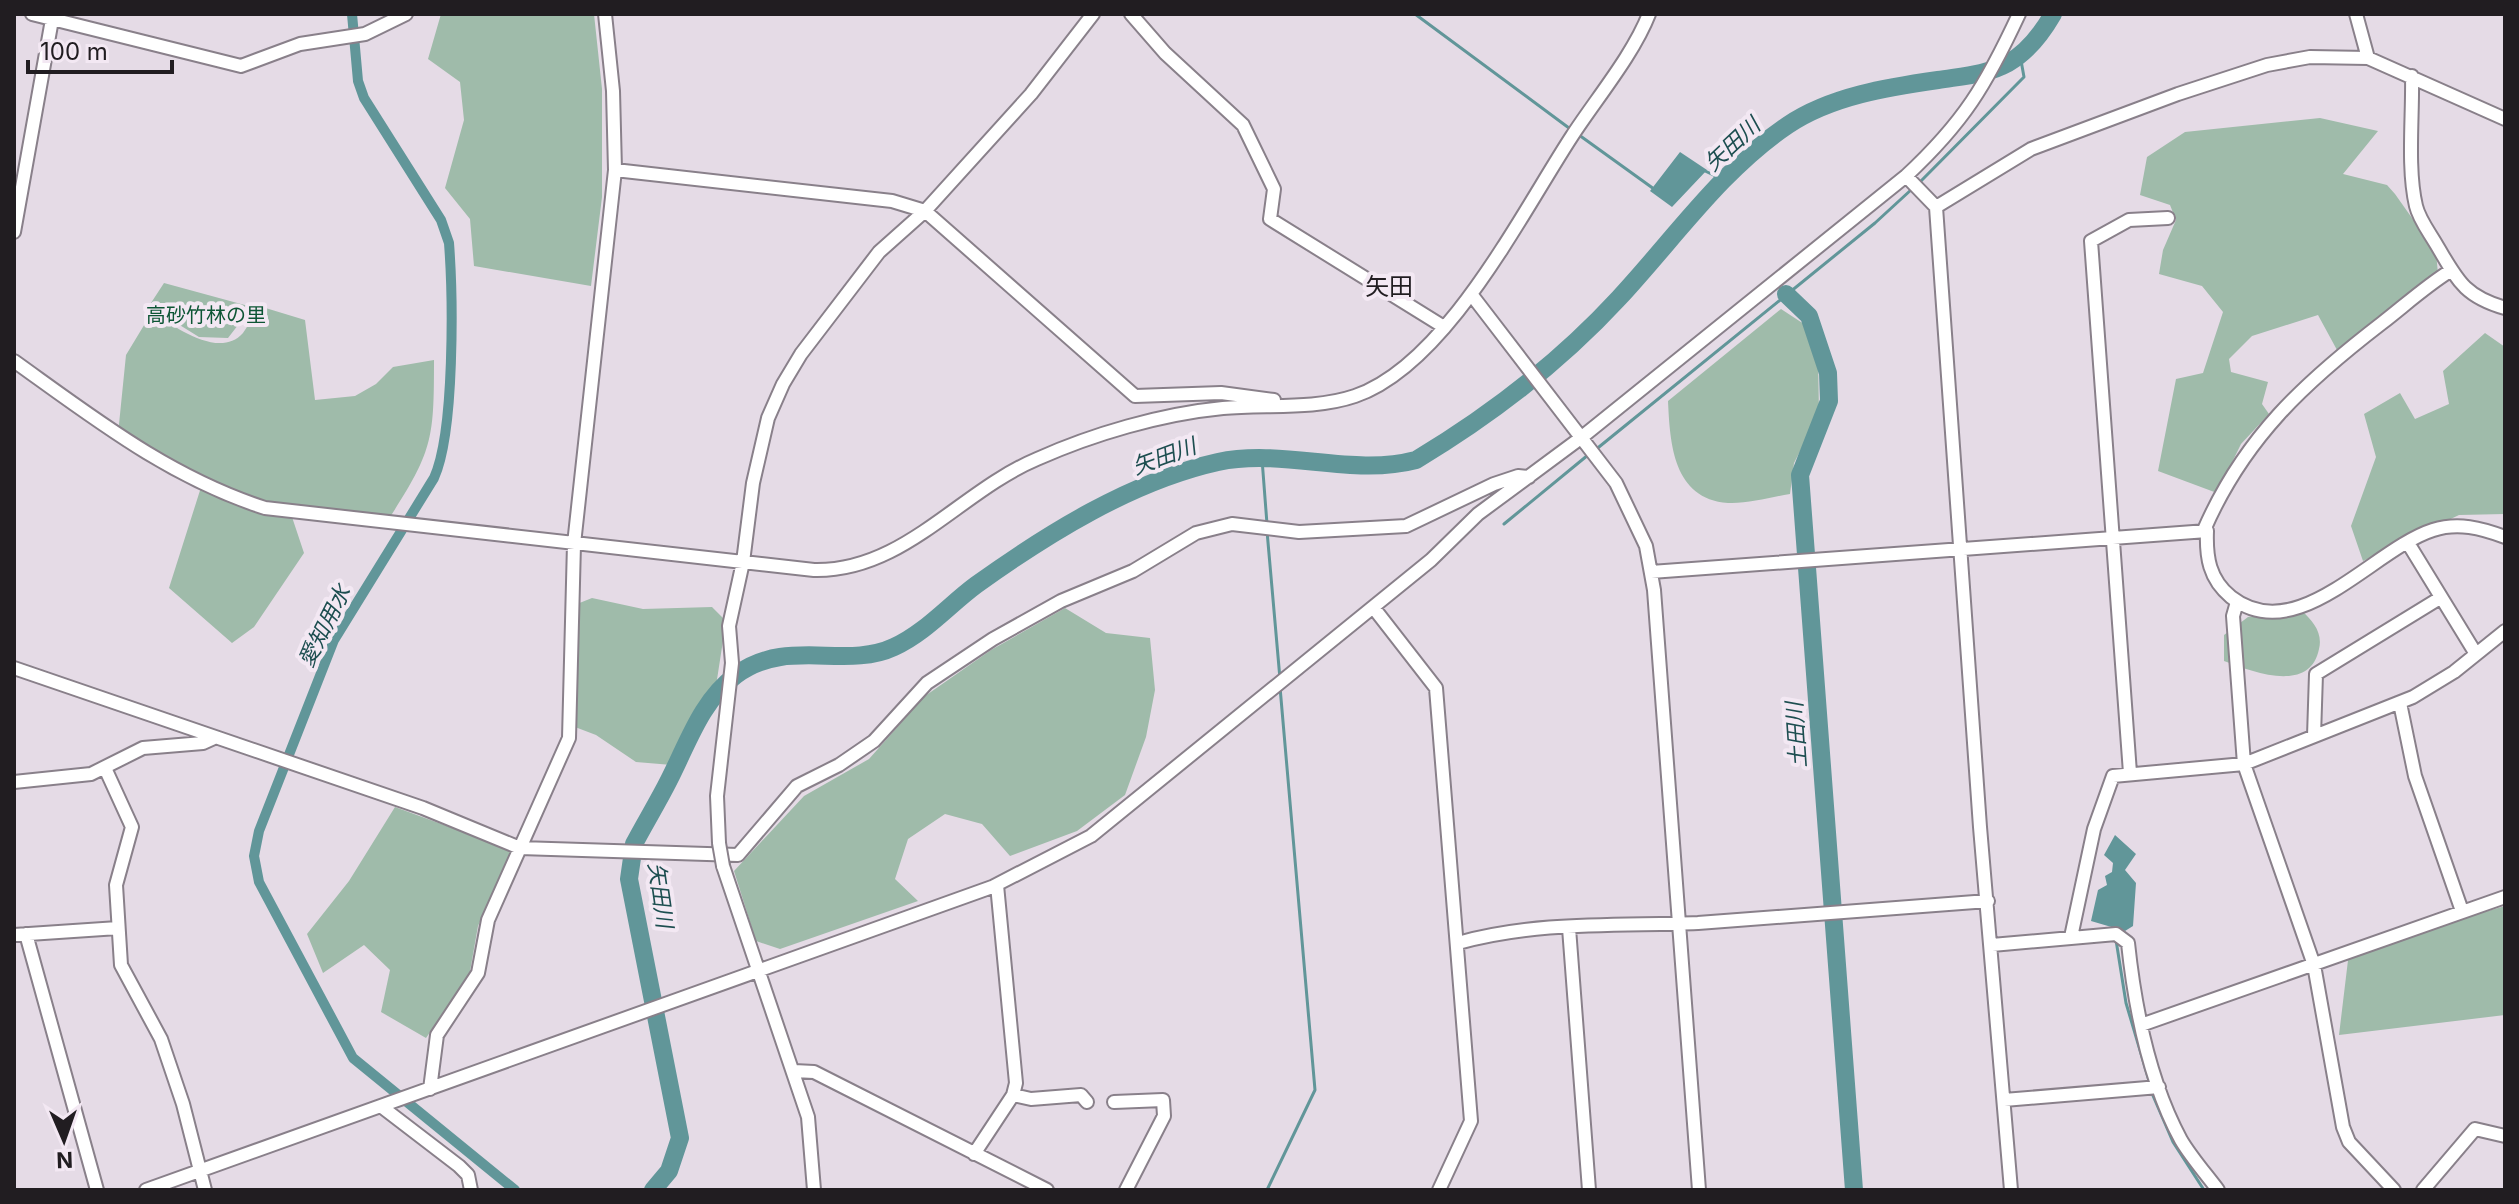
<svg xmlns="http://www.w3.org/2000/svg" width="2519" height="1204" viewBox="0 0 2519 1204" font-family="Inter,'Noto Sans JP',sans-serif">
  <rect width="100%" height="100%" fill="#e5dbe6"/>
  <path fill="#9fbbaa" d="M 441,14 L 594,14 L 602,89 L 602,197 L 591,286 L 474,266 L 470,219 L 445,188 L 464,120 L 460,82 L 428,59 Z
    M 2320,118 L 2378,131 L 2343,174 L 2387,185 L 2395,194 L 2436,252 L 2438,274 L 2337,350 L 2318,315 L 2252,336 L 2229,359 L 2231,372 L 2268,382 L 2262,404 L 2269,414 L 2241,444 L 2217,493 L 2158,471 L 2176,379 L 2203,373 L 2223,312 L 2202,286 L 2159,274 L 2163,250 L 2176,220 L 2170,205 L 2140,195 L 2147,157 L 2185,132 Z
    M 164,283 L 252,307 L 228,338 L 199,337 L 149,306 Z
    M 259,306 L 305,320 L 315,400 L 355,396 L 376,384 L 393,367 L 434,360 C 434,438 433,451 390,517 L 288,505 L 304,553 L 254,627 L 232,643 L 169,588 L 203,481 L 118,434 L 126,355 L 152,312 C 174,326 219,360 243,333 C 249,325 254,314 259,306 Z
    M 1781,309 L 1807,326 L 1818,357 L 1819,414 L 1794,463 L 1790,494 C 1771,497 1747,504 1728,503 C 1673,499 1670,443 1668,401 Z
    M 2485,333 L 2505,347 L 2505,514 L 2459,515 L 2363,561 L 2351,526 L 2376,457 L 2364,414 L 2400,393 L 2415,419 L 2449,404 L 2443,371 Z
    M 592,598 L 643,609 L 712,607 L 726,621 L 716,686 L 693,718 L 672,765 L 636,762 L 596,735 L 575,727 L 577,604 Z
    M 1065,608 L 1106,633 L 1150,638 L 1155,690 L 1146,737 L 1125,795 L 1077,831 L 1010,856 L 982,824 L 945,814 L 908,839 L 895,879 L 918,901 L 780,949 L 756,941 L 734,871 L 804,796 L 869,759 L 925,696 L 991,650 Z
    M 2302,611 C 2313,621 2323,633 2319,649 C 2310,694 2253,672 2224,661 L 2224,635 L 2248,617 Z
    M 395,807 L 512,850 L 478,926 L 469,977 L 426,1038 L 381,1012 L 390,970 L 364,945 L 323,973 L 307,934 L 349,881 Z
    M 2505,906 L 2505,1015 L 2339,1035 L 2349,952 Z"/>
  <path fill="#619699" d="M 1680,152 L 1707,170 L 1672,207 L 1650,191 Z
    M 2115,835 L 2136,854 L 2125,870 L 2136,883 L 2133,926 L 2125,931 L 2091,921 L 2098,890 L 2107,885 L 2105,876 L 2112,872 L 2113,863 L 2104,855 Z"/>
  <g fill="none" stroke-linecap="round" stroke-linejoin="round">
    <path stroke="#619699" stroke-width="3" d="M 1415,14 L 1573,131
      M 1579,135 L 1654,189
      M 1703,170 L 1726,181
      M 1918,184 L 2024,77 L 2020,55
      M 1594,451 L 1875,223 L 1912,189
      M 1262,459 L 1267,524
      M 1504,524 L 1588,455
      M 1267,531 L 1280,679
      M 2116,940 L 2126,1003 L 2150,1084
      M 2151,1091 L 2173,1142 L 2204,1190
      M 1267,1190 L 1315,1090 L 1280,687"/>
    <path stroke="#619699" stroke-width="10" d="M 352,14 L 358,81 L 364,98 L 441,220 L 449,243 C 453,296 455,432 434,478 L 334,640 L 259,831 L 254,856 L 259,882 L 353,1058 L 515,1190"/>
    <path stroke="#619699" stroke-width="18" d="M 1786,294 L 1809,316 L 1828,373 L 1829,401 L 1800,475 L 1854,1190
      M 653,1190 L 669,1171 L 680,1138 L 629,879 L 634,844 C 645,823 658,802 669,780 C 688,743 701,701 736,675 C 787,637 845,670 894,647 C 925,633 949,605 976,585 C 1047,534 1132,481 1218,462 C 1283,448 1352,477 1416,460 C 1491,415 1560,362 1619,298 C 1673,240 1722,169 1788,125 C 1831,96 1889,87 1938,80 C 1963,76 1986,75 2008,63 C 2028,52 2042,33 2053,14"/>
    <defs>
      <path id="minor" d="M 32,14 L 241,66 L 300,44 L 365,34 L 406,14
        M 1131,14 L 1165,53 L 1243,125 L 1274,189 L 1270,219 L 1444,327
        M 2356,14 L 2368,58
        M 2412,76 C 2413,115 2407,168 2416,206 C 2419,219 2429,232 2436,244 C 2457,279 2463,296 2505,308
        M 615,170 L 892,201 L 925,211 L 1135,396 L 1221,393 L 1274,400
        M 1906,176 L 1936,207 L 1980,827 L 2011,1190
        M 1936,207 L 2031,149 L 2178,94 L 2267,65 L 2310,57 L 2368,58 L 2505,119
        M 14,232 L 53,14
        M 2450,271 C 2426,286 2404,306 2382,323 C 2304,383 2244,438 2204,530 L 2207,531 C 2206,557 2209,579 2231,597 C 2297,649 2373,549 2433,530 C 2458,522 2481,528 2505,537
        M 1471,294 L 1616,483 L 1646,546 L 1654,590 L 1699,1190
        M 14,361 C 95,419 169,477 265,508 L 814,570 C 903,572 959,492 1037,459 C 1093,434 1161,414 1223,408 C 1265,404 1314,410 1355,396 C 1446,365 1521,214 1572,136 C 1596,99 1633,55 1649,14
        M 2408,543 L 2476,654
        M 1651,572 L 2207,531
        M 2237,602 L 2233,616 L 2244,764 L 2314,965 L 2343,1127 L 2349,1142 L 2394,1190
        M 1373,607 L 1436,688 L 1471,1121 L 1439,1190
        M 14,668 L 423,808 L 520,848 L 738,855 L 797,786 L 839,765 L 874,741 L 927,683 L 993,639 L 1061,601 L 1133,571 L 1196,533 L 1232,524 L 1299,532 L 1406,526 L 1494,484 L 1518,476 L 1529,477
        M 2400,703 L 2415,776 L 2462,911
        M 2314,736 L 2316,674 L 2440,598
        M 105,768 L 132,827 L 116,885 L 121,965 L 161,1039 L 183,1104 L 205,1190
        M 2130,773 L 2091,241 L 2129,220 L 2168,218
        M 14,782 L 91,774 L 143,748 L 203,743 L 214,738
        M 719,843 L 717,796 L 732,663 L 729,626 L 743,562 L 753,483 L 768,418 L 783,384 L 801,354 L 879,252 L 925,211 L 1031,94 L 1093,14
        M 723,866 L 808,1117 L 814,1190
        M 1569,928 L 1589,1190
        M 26,934 L 97,1190
        M 14,935 L 118,928
        M 2071,937 L 2094,829 L 2113,776 L 2244,764 L 2413,697 L 2454,672 L 2505,631
        M 1458,943 C 1535,921 1619,926 1698,923 L 1988,901
        M 1992,945 L 2116,934 L 2128,943 C 2135,1009 2149,1081 2181,1140 C 2191,1157 2206,1174 2218,1190
        M 2141,1025 L 2505,897
        M 794,1071 L 814,1072 L 1047,1190
        M 430,1089 L 437,1035 L 478,973 L 488,920 L 569,738 L 574,544 L 615,170 L 613,91 L 605,14
        M 1013,1095 L 1031,1099 L 1081,1095 L 1087,1102
        M 2004,1100 L 2159,1087
        M 1114,1102 L 1163,1100 L 1164,1116 L 1126,1190
        M 382,1107 L 459,1166 L 468,1175 L 471,1190
        M 974,1154 L 1013,1095 L 1016,1083 L 997,885
        M 146,1190 L 992,887 L 1091,836 L 1431,560 L 1478,514 L 1582,437 L 1906,176 C 1964,122 1986,85 2019,14
        M 2423,1190 L 2475,1129 L 2505,1136"/>
    </defs>
    <use href="#minor" stroke="#89808a" stroke-width="16"/>
    <use href="#minor" stroke="#fff" stroke-width="12"/>
    <defs>
      <path id="minor-bridge" d="M 719,843 L 723,866"/>
    </defs>
    <use href="#minor-bridge" stroke="#89808a" stroke-width="16" stroke-linecap="butt"/>
    <use href="#minor-bridge" stroke="#fff" stroke-width="12"/>
  </g>
  <g text-anchor="middle" stroke-width="8" stroke-linejoin="round" paint-order="stroke">
    <g font-size="20" fill="#0d5535" stroke="#f3e8f3">
      <text x="206" y="322">高砂竹林の里</text>
    </g>
    <g font-size="22" font-style="italic" fill="#1d4e50" stroke="#f3e8f3">
      <text transform="translate(1732 144) rotate(-43)" y="8">矢田川</text>
      <text transform="translate(1164 456) rotate(-20)" y="8">矢田川</text>
      <text transform="translate(324 626) rotate(-63)" y="8">愛知用水</text>
      <text transform="translate(1796 735) rotate(-94)" y="8">土田川</text>
      <text transform="translate(661 895) rotate(82)" y="8">矢田川</text>
    </g>
    <g font-size="24" fill="#211d21" stroke="#f3e8f3">
      <text x="1389" y="295">矢田</text>
    </g>
  </g>
  <rect width="2519" height="1204" fill="none" stroke="#211d21" stroke-width="32"/>
  <g transform="translate(64 1140) rotate(178)" stroke="#f3e8f3" stroke-width="6" paint-order="stroke">
  <path d="M0-6L14 30L0 20L-14 30Z" fill="#211d21"/>
  <text y="-12" font-size="22" font-weight="bold" text-anchor="middle" fill="#211d21">N</text>
  </g>
  <path d="M28 60v12h144v-12" fill="none" stroke="#211d21" stroke-width="4"/>
  <text x="40" y="60" font-size="24" fill="#211d21" stroke="#f3e8f3" stroke-width="6" paint-order="stroke">100 m</text>
</svg>
